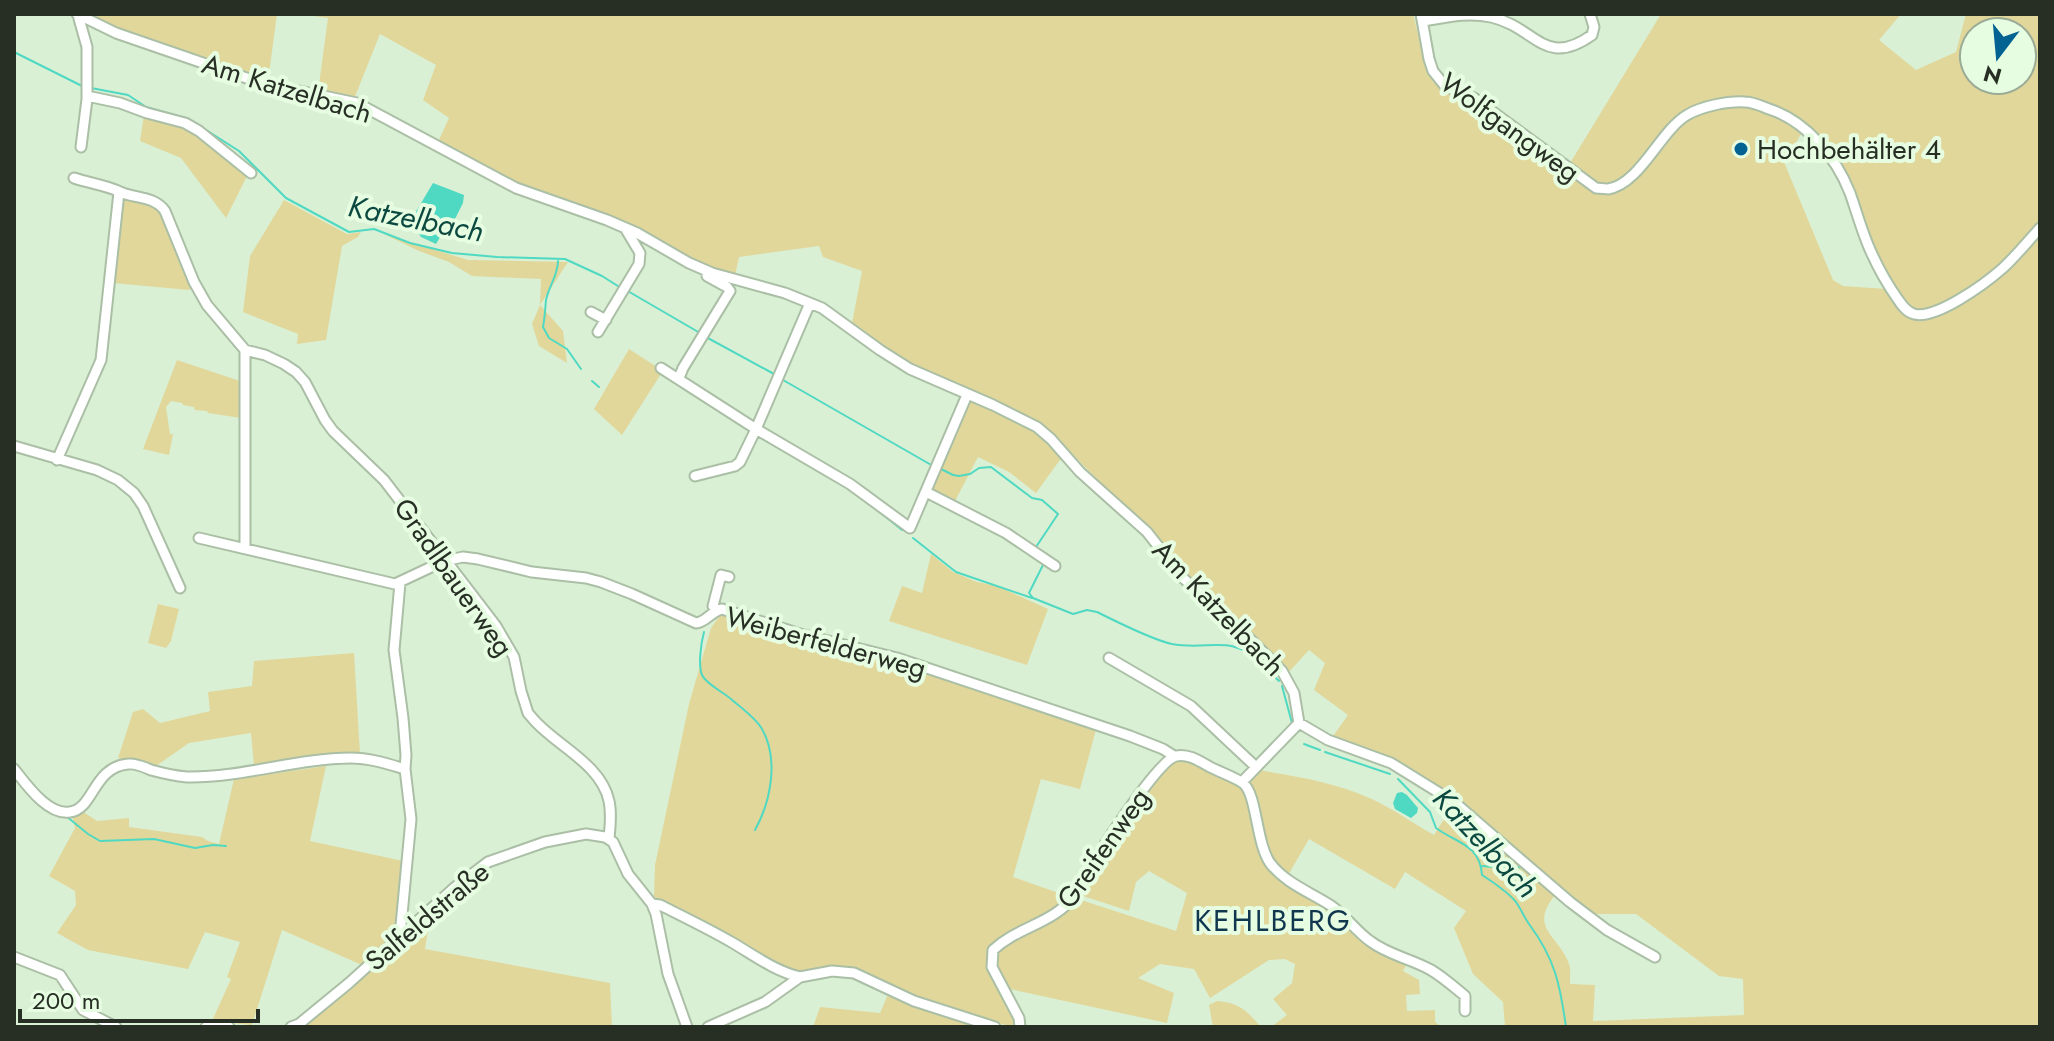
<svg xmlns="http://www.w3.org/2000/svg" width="2054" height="1041" viewBox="0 0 2054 1041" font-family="Jost,sans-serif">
  <rect width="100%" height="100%" fill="#daf0d5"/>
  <path fill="#e1d79b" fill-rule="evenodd" d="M 88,14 L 277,14 L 268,81 L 117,29 Z
    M 299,14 L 1413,14 L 1422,51 L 1433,82 L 1470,102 L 1567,168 L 1661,14 L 1901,14 L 1879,40 L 1916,70 L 1956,52 L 1966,14 L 2040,14 L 2040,1027 L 1505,1027 L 1503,1002 L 1473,974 L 1454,928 L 1466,911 L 1405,872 L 1395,889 L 1309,839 L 1287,877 C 1261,850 1257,817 1247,782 L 1258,770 C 1297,776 1338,783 1374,800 C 1395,810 1414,824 1434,835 L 1454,803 L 1391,763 L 1331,739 L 1348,715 L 1314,690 L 1325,663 L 1309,650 L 1288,673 L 1264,647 L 1178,565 L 1142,524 L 1068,450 L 1039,423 L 998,401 L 930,374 L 886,350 L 852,323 L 862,271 L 823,257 L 819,246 L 739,257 L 735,276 L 705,266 L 655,239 L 509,182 L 438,142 L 449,118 L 423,100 L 436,65 L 380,34 L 354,99 L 318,92 L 328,18 ZM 1974,32 L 2022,32 L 2022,80 L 1974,80 ZM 1806,126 L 1855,199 L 1887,289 L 1843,286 L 1833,280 L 1784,162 ZM 1555,895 L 1580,914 L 1636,914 L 1719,976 L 1743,979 L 1744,1015 L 1593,1021 L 1595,985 L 1570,984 C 1570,978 1571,969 1569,964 C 1559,935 1528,929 1555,895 Z
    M 144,115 L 182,125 L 198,135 L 248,174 L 226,218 L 181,158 L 140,141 Z
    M 127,198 L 152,204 L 164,217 L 193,287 L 189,290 L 113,283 L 120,203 Z
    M 284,200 L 347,234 L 361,232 L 358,237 L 342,246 L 326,340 L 297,344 L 298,334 L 243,312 L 250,256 Z
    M 384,234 L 468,260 L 568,262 L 540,305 L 563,331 L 567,363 L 539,346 L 532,324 L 540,305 L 541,279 L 472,276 L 449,262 L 419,251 Z
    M 629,349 L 657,367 L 661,374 L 622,435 L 594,409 Z
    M 177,360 L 240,381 L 241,418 L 208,413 L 207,411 L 195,410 L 194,407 L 183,405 L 182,403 L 171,401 L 166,407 L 170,434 L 173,434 L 169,455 L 143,449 Z
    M 971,399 L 1027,424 L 1065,453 L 1036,493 L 1009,472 L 978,457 L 954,503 L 934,493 L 933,486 Z
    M 931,554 L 953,572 L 977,582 L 997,586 L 1048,609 L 1027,665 L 889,621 L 902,586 L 922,593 Z
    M 158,604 L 179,609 L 171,641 L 166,648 L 148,643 Z
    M 723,611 L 854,648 L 1097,726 L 1080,789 L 1041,779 L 1013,877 L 1070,897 C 1064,902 1058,909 1051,914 C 1031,926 981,932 988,965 C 991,980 1006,1001 1014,1015 L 1015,1023 L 1011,1026 L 986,1021 L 918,1000 L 851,969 L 801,972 L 782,968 L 746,946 L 654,897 L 655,865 L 689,704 L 711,628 Z
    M 354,653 L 360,754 L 327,755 L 254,766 L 251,733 L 189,743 L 156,766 L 118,758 L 133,712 L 143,709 L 160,723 L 210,711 L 208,692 L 252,686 L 254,661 Z
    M 1182,758 L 1243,786 L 1272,870 L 1323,904 L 1366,943 L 1408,961 L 1403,971 L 1419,980 L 1420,994 L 1406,995 L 1407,1011 L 1435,1010 L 1435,1022 L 1442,1027 L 1362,1027 L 1357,1025 L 1347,1027 L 1271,1027 L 1287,1015 L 1273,999 L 1292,983 L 1295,964 L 1285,959 L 1269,960 L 1210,998 L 1194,969 L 1160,964 L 1138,978 L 1174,993 L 1167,1023 L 1005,988 L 994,965 L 994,955 C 1010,937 1023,938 1043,927 C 1056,919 1067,909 1078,899 L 1176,931 L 1187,893 L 1149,871 L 1136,882 L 1129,911 L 1080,895 L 1102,857 L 1167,764 Z
    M 326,766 L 310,841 L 403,861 L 394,935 L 362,965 L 282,930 L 252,1025 L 212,1021 L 231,979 L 227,977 L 240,942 L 205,932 L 188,969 L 88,950 L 57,933 L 76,905 L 75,891 L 49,876 L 75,828 L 72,815 L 82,811 L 97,821 L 129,818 L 129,827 L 202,837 L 208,841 L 219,844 L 234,779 Z
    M 431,912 L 425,949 L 610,983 L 612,1027 L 297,1027 Z
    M 889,992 L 918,1005 L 982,1027 L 813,1027 L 820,1007 L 880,1013 Z
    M 1217,1001 C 1240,1003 1246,1010 1261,1027 L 1213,1027 L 1209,1005 Z"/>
  <path fill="#4fd9c2" d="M 433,183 L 464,195 L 463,203 L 448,233 L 443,232 L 436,244 L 421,237 L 411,220 Z
    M 1402,792 L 1407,795 L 1418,808 L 1417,813 L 1411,818 L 1395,809 L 1393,803 L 1397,793 Z"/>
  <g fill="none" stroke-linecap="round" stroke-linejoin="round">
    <path stroke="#4fd9c2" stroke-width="2" d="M 14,52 L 82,86
      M 91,88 L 128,95 L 146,107 L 189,119 L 239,151 L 286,198 L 349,232 L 374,229 L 410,243 L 452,253 L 497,257 L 565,259 L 602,276 L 621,288
      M 558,261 C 558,275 549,286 546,300 C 545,310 545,317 543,327 L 549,338 L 567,349 L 581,369
      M 626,290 L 700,333
      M 706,337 L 774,374
      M 783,380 L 933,466
      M 592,381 L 599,387
      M 941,469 L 953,475 L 959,476 L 970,474 L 979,468 L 991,467 L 1032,498 L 1042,500 L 1058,514 L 1036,547 L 1037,549
      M 881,513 L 902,530
      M 913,538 L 956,572 L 1032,598
      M 1043,565 L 1029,593 L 1033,598 L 1073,614 L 1087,610 L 1097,612 C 1115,621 1153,640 1172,644 C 1210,651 1230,633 1261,663
      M 704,632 C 701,643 698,665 702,675 C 706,684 723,692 731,699 C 740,707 756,718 762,729 C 779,759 771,801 755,830
      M 1267,669 L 1279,681
      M 1282,686 L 1292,723
      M 1304,744 L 1320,750
      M 1325,752 L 1390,774
      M 1398,779 L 1430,812 L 1436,828 C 1456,843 1480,844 1482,875 C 1494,883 1507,891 1516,902 C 1521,909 1524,917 1529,924 C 1555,959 1560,984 1566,1027
      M 66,816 L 88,834 L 100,841 L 154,839 L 195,848 L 213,845 L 226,846
      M 1482,866 L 1508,868 L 1523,867"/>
    <defs>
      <path id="minor" d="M 77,14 L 116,33 L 261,83 L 357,103 L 516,188 L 607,220 L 637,233 L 689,263 L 712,273 L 785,293 L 822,308 L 880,350 L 910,369 L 993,405 L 1037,427 L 1051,439 L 1080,472 L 1147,532 L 1184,579 L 1235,624 L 1282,671 L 1294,693 L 1299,723 L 1328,740 L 1391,763 L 1454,802 L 1570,902 L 1607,930 L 1655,957
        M 1421,14 L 1429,59 L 1433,71 L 1445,86 L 1474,98 L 1596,188 C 1598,188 1607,189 1608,189 C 1640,184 1660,131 1687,115 C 1702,106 1728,101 1745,102 C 1753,102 1761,106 1769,109 C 1806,121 1836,157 1850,193 C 1856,210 1861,228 1868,245 C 1876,264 1885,281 1897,298 C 1901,304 1906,312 1914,314 C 1936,320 1986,283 2003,268 C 2016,256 2028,241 2040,228
        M 78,15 L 87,47 L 87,99 L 81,147
        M 1424,21 C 1447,17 1468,12 1491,17 C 1536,27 1544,69 1592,35 L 1594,27 L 1590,14
        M 87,96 L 120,103 L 147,113 L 185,123 L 199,131 L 251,173
        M 74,178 C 89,183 104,185 118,191 C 133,199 154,195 165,211 L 194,282 L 207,305 L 245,350 L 265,355 L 284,364 L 296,372 L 305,382 L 325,420 L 333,431 L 384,480 L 496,626 L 514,657 L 521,691 L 528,713 L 534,720 C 557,746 601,764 609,801 C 612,814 610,826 609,839
        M 810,303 L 756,429 L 850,484 L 910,528 L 967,395
        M 591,312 L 606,320
        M 598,332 L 639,264 L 640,253 L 625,228
        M 661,368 L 756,429 L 740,462 L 735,466 L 695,476
        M 679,378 L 683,368 L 730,291 L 727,287 L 707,276
        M 14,446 L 97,470 L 118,480 L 134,493 L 143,506 L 180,588
        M 57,460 L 101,360 L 119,192
        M 926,492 L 1006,533 L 1055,566
        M 199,538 L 395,584 L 444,561 L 463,557 L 478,559 L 532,572 L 586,578 L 601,582 L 632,594 L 696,623 C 707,622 711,611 722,609 L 800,634 L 897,658 L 1130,736 L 1163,749 L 1174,756
        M 245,548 L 245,350
        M 717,610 L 713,606 L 721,575 L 729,577
        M 1109,658 L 1191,706 L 1256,767
        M 14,769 C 26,784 48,816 70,812 C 94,809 93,767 128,764 C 136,763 144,767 151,770 C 162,773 176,776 187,777 C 242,778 297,758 351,758 C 370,758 388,764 405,769
        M 1242,782 L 1299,723
        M 652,904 L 660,905 C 684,917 709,929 733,943 C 755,956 775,971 800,977
        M 400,936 L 411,819 L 405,769 L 406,755 L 403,718 L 394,650 L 400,583
        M 14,957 L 60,975 L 83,1010 L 116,1027
        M 206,1027 L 229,1027
        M 291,1027 L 299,1024 L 349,983 L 454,888 L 488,862 L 545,842 L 586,834 L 605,837 L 613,842 L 628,874 L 652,904 L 656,914 L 668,974 L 687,1027
        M 708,1027 L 765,1002 L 800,977 L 832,971 L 854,973 L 914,1001 L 995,1027
        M 1020,1027 L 1019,1018 L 992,967 L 993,950 C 1020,925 1053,925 1077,893 C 1084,883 1089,871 1095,861 C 1106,842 1159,760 1176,756 C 1188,753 1201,762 1210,767 C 1220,772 1236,778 1243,783 C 1257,794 1256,843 1270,863 C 1285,883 1310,892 1330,905 C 1345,915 1356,931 1370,941 C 1388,955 1412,959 1431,970 C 1443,977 1454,987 1465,996 L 1465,1011"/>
    </defs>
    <use href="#minor" stroke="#aabfa5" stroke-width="13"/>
    <use href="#minor" stroke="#fff" stroke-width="9"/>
  </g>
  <circle fill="#026292" stroke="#e7fde2" stroke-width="3" cx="1741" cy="149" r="8"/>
  <g text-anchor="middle" stroke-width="8" stroke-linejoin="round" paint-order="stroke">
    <g font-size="28" fill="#272f25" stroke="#e7fde2">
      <text transform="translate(287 88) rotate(17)" y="10">Am Katzelbach</text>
      <text transform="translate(1510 127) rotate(36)" y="10">Wolfgangweg</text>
      <text transform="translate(454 577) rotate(55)" y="10">Gradlbauerweg</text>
      <text transform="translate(1219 608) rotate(46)" y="10">Am Katzelbach</text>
      <text transform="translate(826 642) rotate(15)" y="10">Weiberfelderweg</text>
      <text transform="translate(1103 848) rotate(-55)" y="10">Greifenweg</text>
      <text transform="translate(427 916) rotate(-40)" y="10">Salfeldstraße</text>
    </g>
    <g font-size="28" fill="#272f25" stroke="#e7fde2" text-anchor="start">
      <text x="1757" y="159">Hochbehälter 4</text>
    </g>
    <g font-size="30" font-style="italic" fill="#0b4940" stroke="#e7fde2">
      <text transform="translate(416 219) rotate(11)" y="10">Katzelbach</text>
      <text transform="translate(1485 843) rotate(47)" y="10">Katzelbach</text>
    </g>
    <g font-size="30" letter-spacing="2" fill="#11374f" stroke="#e7fde2">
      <text x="1273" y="931">KEHLBERG</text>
    </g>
  </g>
  <rect width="2054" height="1041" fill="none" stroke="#272f25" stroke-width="32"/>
  <g transform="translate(1998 56) rotate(196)"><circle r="38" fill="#e7fde2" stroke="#9aab96" stroke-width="2"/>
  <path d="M0-6L14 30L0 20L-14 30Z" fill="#026292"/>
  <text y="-12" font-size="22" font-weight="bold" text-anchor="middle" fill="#272f25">N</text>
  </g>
  <path d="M20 1009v12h238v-12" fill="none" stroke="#272f25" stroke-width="4"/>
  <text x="32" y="1009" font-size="24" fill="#272f25" stroke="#e7fde2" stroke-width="6" paint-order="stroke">200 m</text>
</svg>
